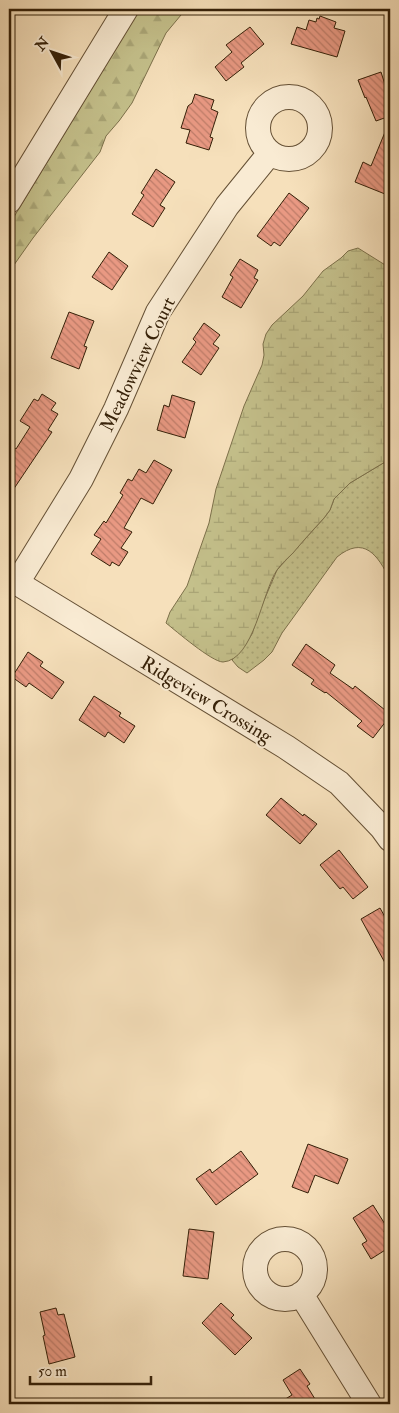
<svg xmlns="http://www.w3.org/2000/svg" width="399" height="1413" viewBox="0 0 399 1413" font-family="'IM FELL Double Pica',serif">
  <defs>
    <pattern id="green-dots" width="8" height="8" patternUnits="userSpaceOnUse" patternTransform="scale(1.25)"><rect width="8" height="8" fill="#c4c08b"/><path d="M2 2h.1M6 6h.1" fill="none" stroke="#a9a576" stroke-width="1.8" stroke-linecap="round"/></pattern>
    <pattern id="forest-firs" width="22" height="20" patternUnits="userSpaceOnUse" patternTransform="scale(1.25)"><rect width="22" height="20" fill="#c4c08b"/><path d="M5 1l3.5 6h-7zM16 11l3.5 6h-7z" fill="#a9a576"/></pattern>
    <pattern id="wetland-marsh" width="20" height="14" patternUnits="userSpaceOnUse" patternTransform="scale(1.25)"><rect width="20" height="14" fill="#c4c08b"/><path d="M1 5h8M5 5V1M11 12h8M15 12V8" fill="none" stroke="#a9a576"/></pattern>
    <pattern id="building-back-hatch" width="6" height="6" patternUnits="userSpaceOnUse" patternTransform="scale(1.25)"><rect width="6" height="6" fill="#e99983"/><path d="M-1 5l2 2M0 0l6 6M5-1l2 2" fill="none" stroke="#be7c69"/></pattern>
  </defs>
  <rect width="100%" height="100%" fill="#f6e0bb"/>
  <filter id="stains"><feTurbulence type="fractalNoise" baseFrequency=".004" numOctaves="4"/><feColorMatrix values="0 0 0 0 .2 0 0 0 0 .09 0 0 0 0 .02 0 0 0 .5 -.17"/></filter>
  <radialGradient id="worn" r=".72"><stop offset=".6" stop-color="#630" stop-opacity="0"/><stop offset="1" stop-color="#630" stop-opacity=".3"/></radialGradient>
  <path fill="url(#green-dots)" stroke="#7c704a" d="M 390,459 L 390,580 C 378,555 364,535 337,557 L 282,633 L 272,652 L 264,660 L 247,673 L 238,667 L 232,660 L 240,652 L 252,634 L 259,612 L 277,570 L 324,518 L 330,510 L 334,499 L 350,483 Z"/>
  <path fill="url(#forest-firs)" stroke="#7c704a" d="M 140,9 L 186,9 L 166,33 L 132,103 L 119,121 L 106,136 L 100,152 L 33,238 L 9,272 L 9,225 Z"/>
  <path fill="url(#wetland-marsh)" stroke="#7c704a" d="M 358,248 L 390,268 L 390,459 L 350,483 L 334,499 L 330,510 L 324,518 C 313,530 303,541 293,553 C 288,558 281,564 277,570 C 262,592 254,660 223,662 C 212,662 176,631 166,623 L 170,612 L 187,586 L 209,523 L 216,489 L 244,406 L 262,365 L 264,355 L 263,344 L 266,334 L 272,325 L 303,296 L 323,271 L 341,258 L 348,251 Z"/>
  <path fill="url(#building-back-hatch)" stroke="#352008" d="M 320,16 L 336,22 L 334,28 L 345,31 L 337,57 L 291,44 L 297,27 L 306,30 L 309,20 L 316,22 L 317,18 L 319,19 Z
    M 250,27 L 264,44 L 241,63 L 244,67 L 226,81 L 215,67 L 232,52 L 226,45 Z
    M 381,72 L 386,88 L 390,86 L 390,116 L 376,121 L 366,97 L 365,98 L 358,80 Z
    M 195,94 L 214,100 L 211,109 L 218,112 L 210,137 L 213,138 L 209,150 L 186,143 L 190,130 L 181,128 L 188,106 L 192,103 Z
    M 390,120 L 390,196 L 355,182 L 363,162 L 371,166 Z
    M 156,169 L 175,182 L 160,205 L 165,208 L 153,227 L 132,214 L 144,195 L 141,193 Z
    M 289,193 L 309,208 L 280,246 L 274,242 L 271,246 L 257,236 Z
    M 109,252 L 128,266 L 112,290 L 92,277 Z
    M 240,259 L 258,270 L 254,278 L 258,280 L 241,308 L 222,297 L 233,277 L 230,275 Z
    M 69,312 L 94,321 L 84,346 L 87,347 L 79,369 L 51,358 Z
    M 204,323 L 220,335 L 213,344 L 219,348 L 201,375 L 182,362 L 196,342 L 193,339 Z
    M 42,394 L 56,403 L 51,410 L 58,414 L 48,430 L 52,432 L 9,496 L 9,444 L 16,449 L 30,427 L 20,421 L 34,399 L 38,401 Z
    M 172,395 L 195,402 L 185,438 L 157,430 L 164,405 L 169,407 Z
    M 154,460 L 172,470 L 153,504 L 141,498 L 124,528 L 132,532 L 121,548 L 128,552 L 119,566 L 112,562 L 110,566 L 91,554 L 101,539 L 94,535 L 104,521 L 106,523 L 123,495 L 120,493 L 128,479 L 132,481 L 139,469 L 146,473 Z
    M 306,644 L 335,665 L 330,673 L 353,689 L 355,686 L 390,714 L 390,716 L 373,738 L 357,726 L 362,721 L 326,692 L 325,693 L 311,684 L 314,680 L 292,665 Z
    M 28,652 L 43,662 L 40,666 L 64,682 L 52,699 L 29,683 L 26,687 L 12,677 Z
    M 94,696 L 121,713 L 119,716 L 135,726 L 124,743 L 108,732 L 105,737 L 79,720 Z
    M 281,798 L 303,816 L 304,814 L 317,824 L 300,844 L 266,815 Z
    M 339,850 L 368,887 L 353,899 L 343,887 L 340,889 L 320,865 Z
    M 380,908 L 390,926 L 390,972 L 361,919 Z
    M 308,1144 L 348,1159 L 338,1184 L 315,1175 L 308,1193 L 292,1187 Z
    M 241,1151 L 258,1174 L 216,1205 L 196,1179 L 210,1169 L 212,1173 Z
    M 373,1205 L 388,1229 L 384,1231 L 390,1241 L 390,1247 L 371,1259 L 362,1244 L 367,1241 L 353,1218 Z
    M 189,1229 L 214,1232 L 208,1279 L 183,1276 Z
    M 221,1303 L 234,1315 L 231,1318 L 252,1338 L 235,1355 L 202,1323 Z
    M 56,1308 L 58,1315 L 64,1314 L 75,1357 L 49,1364 L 43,1336 L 45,1335 L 40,1312 Z
    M 300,1369 L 310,1384 L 307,1386 L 318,1404 L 277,1404 L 292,1395 L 283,1380 Z"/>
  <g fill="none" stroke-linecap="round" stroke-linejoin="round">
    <defs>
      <path id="minor" d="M258 128a31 31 0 1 1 62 0a31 31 0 1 1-62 0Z
        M 9,201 L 126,9
        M 9,578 L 286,747 L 339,783 L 382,828 L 390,839
        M 17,583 L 81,479 L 116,409 L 158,312 L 227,206 L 270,153
        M255 1269a30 30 0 1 1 60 0a30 30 0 1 1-60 0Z
        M 301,1294 L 369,1404"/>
    </defs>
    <use href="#minor" stroke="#655035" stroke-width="26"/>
    <use href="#minor" stroke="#f9ebd3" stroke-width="24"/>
  </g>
  <g text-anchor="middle" stroke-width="4" stroke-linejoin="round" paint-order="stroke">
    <g font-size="19" fill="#352008" stroke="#f9ebd3">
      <text transform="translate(137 364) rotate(-64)" y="7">Meadowview Court</text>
      <text transform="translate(207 699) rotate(31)" y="7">Ridgeview Crossing</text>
    </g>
  </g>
  <rect width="399" height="1413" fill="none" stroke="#f6e0bb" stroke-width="30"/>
  <rect x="10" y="10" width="379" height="1393" fill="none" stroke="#352008" stroke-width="2.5"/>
  <rect x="15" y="15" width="369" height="1383" fill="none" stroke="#352008"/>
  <g transform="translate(52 52) rotate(310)" stroke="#f9ebd3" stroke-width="4" paint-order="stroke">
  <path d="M0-4L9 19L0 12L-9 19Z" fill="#352008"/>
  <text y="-8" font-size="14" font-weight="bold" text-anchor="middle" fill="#352008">N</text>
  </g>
  <path d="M30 1376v8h121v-8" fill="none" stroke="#352008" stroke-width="2.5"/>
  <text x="38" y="1376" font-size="15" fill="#352008" stroke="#f9ebd3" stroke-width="4" paint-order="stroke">50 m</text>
  <rect width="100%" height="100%" filter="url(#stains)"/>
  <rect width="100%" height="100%" fill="url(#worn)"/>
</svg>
